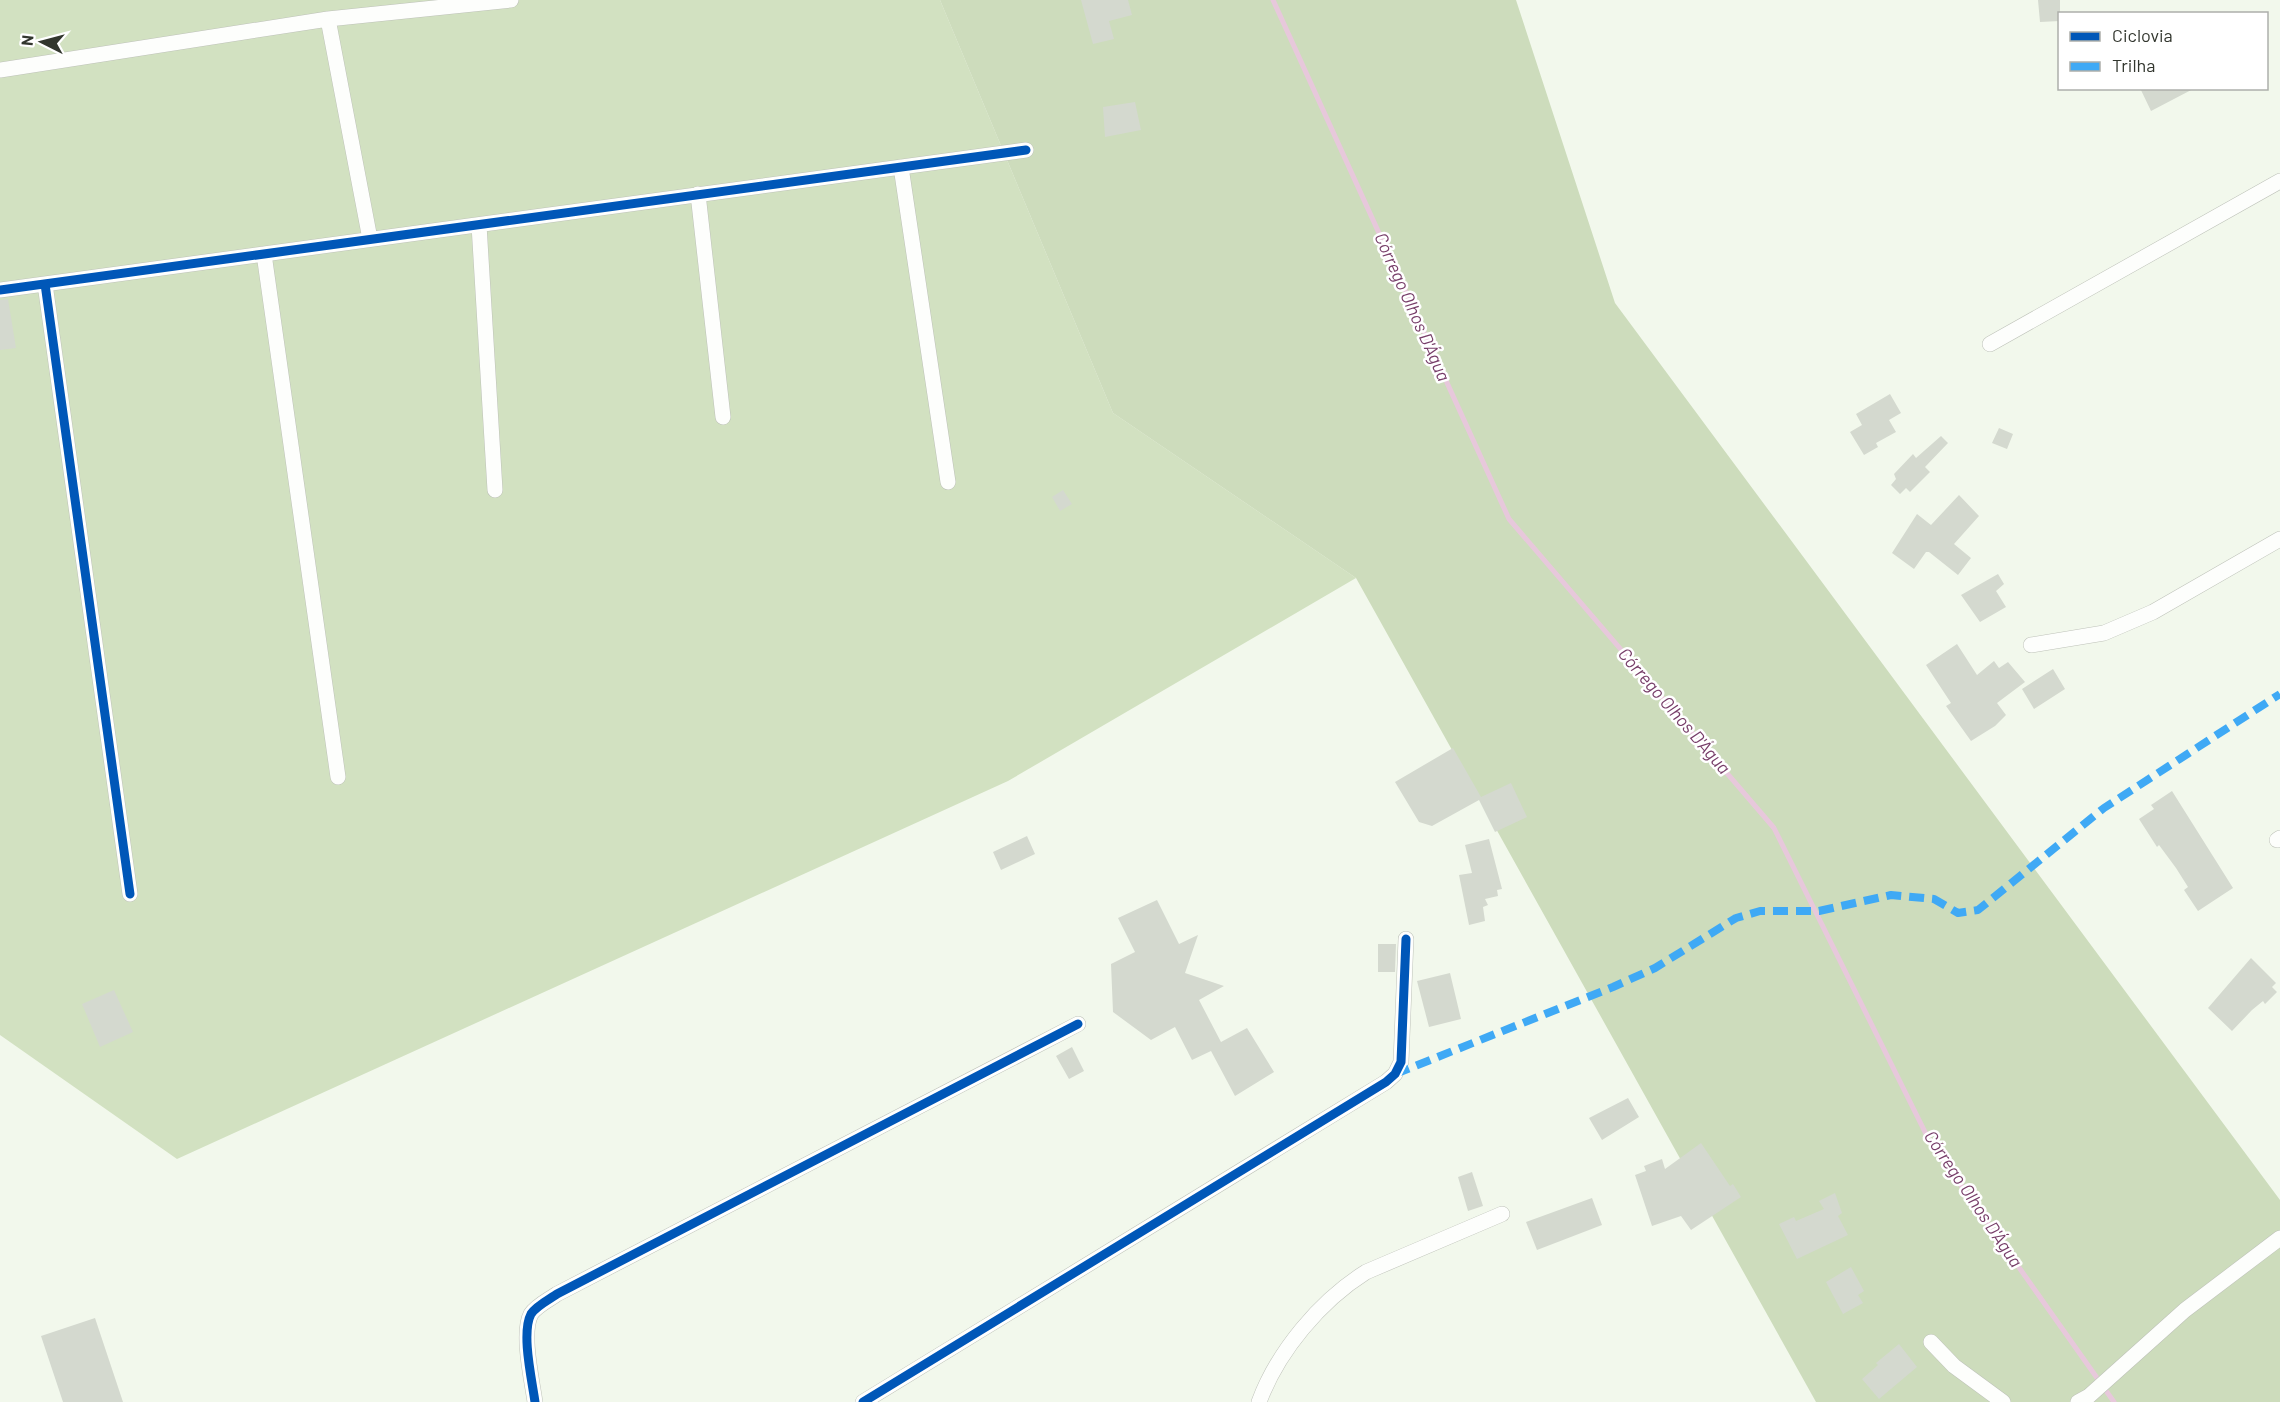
<svg xmlns="http://www.w3.org/2000/svg" width="2280" height="1402" viewBox="0 0 2280 1402" font-family="Barlow,sans-serif">
  <rect width="100%" height="100%" fill="#f2f8ec"/>
  <path fill="#d2e1c1" d="M 0,0 L 940,0 L 1113,413 L 1356,578 L 1008,781 L 177,1159 L 0,1035 Z"/>
  <path fill="#cddcbc" d="M 940,0 L 1516,0 L 1615,303 L 2280,1200 L 2280,1402 L 1816,1402 L 1356,578 L 1113,413 Z"/>
  <g fill="none" stroke-linecap="round" stroke-linejoin="round">
    <path stroke="#e7c8db" stroke-width="5" d="M 1273,0 L 1509,519 L 1774,828 L 1929,1140 L 2114,1402"/>
  </g>
  <path fill="#d4d9cf" d="M 1081,0 L 1128,0 L 1132,15 L 1109,21 L 1114,39 L 1093,44 Z
    M 2038,0 L 2060,0 L 2060,21 L 2040,22 Z
    M 2140,88 L 2195,88 L 2151,111 Z
    M 1135,102 L 1141,130 L 1105,137 L 1103,107 Z
    M 8,299 L 16,348 L 0,350 L 0,300 Z
    M 1890,394 L 1901,413 L 1889,420 L 1896,432 L 1876,443 L 1878,447 L 1864,455 L 1850,432 L 1862,425 L 1856,414 Z
    M 1999,428 L 2013,434 L 2007,449 L 1992,443 Z
    M 1941,436 L 1948,443 L 1925,467 L 1930,472 L 1910,492 L 1906,488 L 1900,494 L 1891,485 L 1896,479 L 1894,474 L 1913,454 L 1916,458 Z
    M 1063,490 L 1072,504 L 1060,511 L 1052,497 Z
    M 1959,495 L 1979,516 L 1954,544 L 1971,558 L 1958,575 L 1929,552 L 1926,552 L 1914,569 L 1892,553 L 1917,514 L 1931,525 Z
    M 1998,574 L 2004,584 L 1996,591 L 2006,607 L 1980,622 L 1961,595 Z
    M 1957,644 L 1977,675 L 1994,661 L 1999,668 L 2008,662 L 2025,682 L 1997,703 L 2006,715 L 1995,726 L 1971,741 L 1946,706 L 1951,703 L 1926,665 Z
    M 2053,669 L 2065,689 L 2034,709 L 2022,689 Z
    M 1453,748 L 1481,797 L 1511,783 L 1527,817 L 1495,832 L 1479,800 L 1432,826 L 1419,822 L 1395,782 Z
    M 2172,791 L 2233,888 L 2198,911 L 2184,890 L 2188,887 L 2176,868 L 2159,845 L 2157,847 L 2139,819 L 2154,809 L 2151,805 Z
    M 1027,836 L 1035,854 L 1001,870 L 993,852 Z
    M 1489,839 L 1502,889 L 1497,890 L 1498,896 L 1485,899 L 1488,905 L 1483,907 L 1485,921 L 1469,925 L 1459,875 L 1472,873 L 1465,845 Z
    M 1157,900 L 1179,944 L 1198,935 L 1185,973 L 1224,986 L 1199,1000 L 1221,1042 L 1247,1028 L 1274,1072 L 1235,1096 L 1211,1051 L 1192,1060 L 1175,1027 L 1151,1040 L 1113,1012 L 1111,964 L 1135,952 L 1118,918 Z
    M 1378,944 L 1396,944 L 1395,972 L 1378,972 Z
    M 2251,958 L 2276,983 L 2272,987 L 2277,992 L 2265,1004 L 2263,1001 L 2252,1010 L 2232,1031 L 2208,1008 Z
    M 1450,973 L 1461,1019 L 1429,1027 L 1417,981 Z
    M 114,990 L 133,1032 L 100,1047 L 82,1004 Z
    M 1072,1047 L 1084,1071 L 1069,1079 L 1056,1056 Z
    M 1628,1098 L 1639,1117 L 1602,1140 L 1589,1118 Z
    M 1701,1143 L 1730,1186 L 1733,1184 L 1741,1197 L 1691,1230 L 1681,1216 L 1652,1226 L 1635,1175 L 1646,1171 L 1644,1166 L 1662,1159 L 1665,1169 Z
    M 1472,1172 L 1483,1206 L 1468,1211 L 1458,1177 Z
    M 1835,1193 L 1842,1213 L 1838,1216 L 1848,1235 L 1797,1259 L 1779,1224 L 1794,1217 L 1796,1221 L 1824,1209 L 1819,1201 Z
    M 1592,1198 L 1602,1225 L 1537,1250 L 1526,1222 Z
    M 1851,1267 L 1864,1291 L 1858,1295 L 1863,1303 L 1843,1314 L 1826,1282 Z
    M 95,1318 L 123,1402 L 63,1402 L 41,1336 Z
    M 1899,1344 L 1917,1367 L 1879,1399 L 1862,1379 L 1878,1365 L 1876,1363 Z"/>
  <g fill="none" stroke-linecap="round" stroke-linejoin="round">
    <defs>
      <path id="minor" d="M 328,19 L 370,239
        M 0,70 L 328,19 L 511,0
        M 901,167 L 948,482
        M 698,194 L 723,417
        M 479,225 L 495,490
        M 264,254 L 338,777
        M 45,284 L 130,894
        M 0,290 L 1026,150
        M 1990,344 L 2280,181
        M 2031,645 L 2104,633 L 2153,612 L 2280,539
        M 2277,840 L 2280,838
        M 1931,1342 L 1954,1366 L 2003,1402
        M 535,1402 C 532,1380 521,1333 531,1314 C 536,1306 550,1299 557,1294 L 1078,1024
        M 863,1402 L 1386,1082 L 1395,1074 L 1401,1062 L 1406,939
        M 1259,1402 C 1278,1351 1320,1301 1366,1272 L 1502,1214
        M 2078,1402 L 2089,1396 L 2185,1310 L 2280,1238"/>
    </defs>
    <use href="#minor" stroke="#bec2b9" stroke-width="16"/>
    <use href="#minor" stroke="#fdfefc" stroke-width="15"/>
    <path stroke="#3fa9f5" stroke-width="8" stroke-dasharray="15 8" stroke-linecap="butt" d="M 1395,1074 L 1613,987 L 1655,968 L 1736,918 L 1760,911 L 1819,911 L 1891,895 L 1934,899 L 1958,913 L 1978,910 L 2104,808 L 2280,694"/>
    <defs>
      <path id="cycleway" d="M 45,284 L 130,894
        M 0,290 L 1026,150
        M 535,1402 C 532,1380 521,1333 531,1314 C 536,1306 550,1299 557,1294 L 1078,1024
        M 863,1402 L 1386,1082 L 1395,1074 L 1401,1062 L 1406,939"/>
    </defs>
    <use href="#cycleway" stroke="#fff" stroke-width="13"/>
    <use href="#cycleway" stroke="#0057b8" stroke-width="9"/>
  </g>
  <g text-anchor="middle" stroke-width="5" stroke-linejoin="round" paint-order="stroke">
    <g font-size="18" font-style="italic" fill="#773e69" stroke="#fff">
      <text transform="translate(1412 307) rotate(66)" y="6">Córrego Olhos D'Água</text>
      <text transform="translate(1674 711) rotate(49)" y="6">Córrego Olhos D'Água</text>
      <text transform="translate(1973 1199) rotate(56)" y="6">Córrego Olhos D'Água</text>
    </g>
  </g>
  <rect x="2058" y="12" width="210" height="78" fill="#ffffff" stroke="#adafab" stroke-width="1.5"/>
  <rect x="2070" y="32" width="30" height="9" fill="#0057b8" stroke="#adafab" stroke-width="1.5"/>
  <text x="2112" y="42" font-size="18" fill="#32362e">Ciclovia</text>
  <rect x="2070" y="62" width="30" height="9" fill="#3fa9f5" stroke="#adafab" stroke-width="1.5"/>
  <text x="2112" y="72" font-size="18" fill="#32362e">Trilha</text>
  <g transform="translate(42 42) rotate(276)" stroke="#ffffff" stroke-width="4.5" paint-order="stroke">
  <path d="M0-4.5L10 22L0 15L-10 22Z" fill="#32362e"/>
  <text y="-9" font-size="16" font-weight="bold" text-anchor="middle" fill="#32362e">N</text>
  </g>
</svg>
